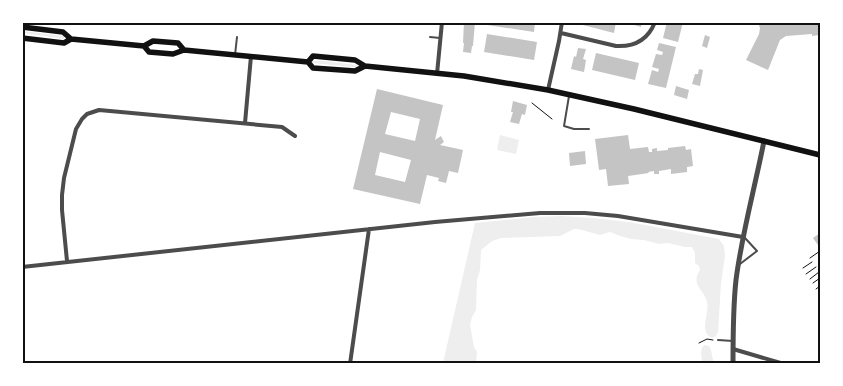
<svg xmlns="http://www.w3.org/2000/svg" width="843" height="386" viewBox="0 0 843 386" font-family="Lora,serif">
  <rect width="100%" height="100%" fill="#fff"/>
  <path fill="#eee" d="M 23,31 L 64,36 L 64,39 L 23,33 Z
    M 312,61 L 324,61 L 357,65 L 357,67 L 352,67 L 312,63 Z
    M 500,135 L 519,140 L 516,154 L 497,150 Z
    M 562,216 L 592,218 L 629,222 L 719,239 L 724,246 L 725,256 L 721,283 L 718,332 L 716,336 L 712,338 C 698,331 710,313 707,302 C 704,289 690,286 700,270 L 699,266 L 695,263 L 695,253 L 692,247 L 685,247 L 668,243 L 659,244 L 644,240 L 631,239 L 620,236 L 610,232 L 600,235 L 578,229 L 574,229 L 560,236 L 501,238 L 492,241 L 481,250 L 480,270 L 477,280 L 476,310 L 472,317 L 470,325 L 474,347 L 477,352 L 476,363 L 443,363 L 475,223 L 534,217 Z
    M 705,345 L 709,346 C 712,350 712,358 714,363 L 702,363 L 701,353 L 702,347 Z"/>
  <path fill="#c4c4c4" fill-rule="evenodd" d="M 464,22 L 475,22 L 473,46 L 472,46 L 471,53 L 463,52 L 464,43 L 463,43 Z
    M 481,22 L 535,22 L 534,32 L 481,24 Z
    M 579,22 L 616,22 L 614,33 L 579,24 Z
    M 624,22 L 642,22 L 641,27 Z
    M 667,22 L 683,22 L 678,42 L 663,38 Z
    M 758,22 L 818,22 L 819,35 L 812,36 L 812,34 L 786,36 L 780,40 L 768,70 L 746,60 L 759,34 L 760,28 Z
    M 487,34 L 537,42 L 534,60 L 484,52 Z
    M 705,35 L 710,37 L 707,48 L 702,46 Z
    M 659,43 L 676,47 L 666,88 L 648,84 L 652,70 L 658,72 L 659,69 L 652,67 L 656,54 L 662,55 L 663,52 L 657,50 Z
    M 578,48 L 586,49 L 583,59 L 586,60 L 584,72 L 571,69 L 574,56 L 576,57 Z
    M 596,53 L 639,63 L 635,80 L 592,70 Z
    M 699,69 L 703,70 L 700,86 L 692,84 L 695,74 L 698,74 Z
    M 676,86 L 689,90 L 687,99 L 674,95 Z
    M 377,89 L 443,105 L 435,140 L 441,136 L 444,142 L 440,145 L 463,150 L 458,173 L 449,171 L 446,183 L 438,181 L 439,178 L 427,175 L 420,204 L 353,189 ZM 391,112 L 420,119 L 415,141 L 385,134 ZM 380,152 L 411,160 L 405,182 L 375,175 Z
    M 513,101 L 527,105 L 525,115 L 522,114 L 519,124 L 510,122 L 513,112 L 511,112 Z
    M 628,135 L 630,149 L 648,147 L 649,152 L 652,152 L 652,149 L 657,148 L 657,151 L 668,150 L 668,148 L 685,146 L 686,150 L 691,149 L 693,166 L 687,167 L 687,172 L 671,174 L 671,169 L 659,171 L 659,174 L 654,174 L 654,171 L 648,172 L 649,173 L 628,176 L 629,184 L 608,186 L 606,169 L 599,170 L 595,139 Z
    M 585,151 L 586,164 L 570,166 L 569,153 Z
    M 820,233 L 820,243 L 818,245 L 813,238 Z"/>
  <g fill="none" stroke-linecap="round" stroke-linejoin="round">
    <path stroke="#111" stroke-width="1" d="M 532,103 L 552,119
      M 810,258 L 820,251
      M 803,268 L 812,262
      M 806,274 L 816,267
      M 810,279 L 819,272
      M 813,283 L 820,278
      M 816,289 L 820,286
      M 699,343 L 707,339 L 713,340"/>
    <path stroke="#4c4c4c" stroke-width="2" d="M 430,37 L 440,38
      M 235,55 L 237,37
      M 569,96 L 564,126 L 574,129 L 589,129
      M 740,264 L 757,251 L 745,238
      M 718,340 L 733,341"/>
    <path stroke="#4c4c4c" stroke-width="4" d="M 561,33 L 616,46 C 634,47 648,40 655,22
      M 437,74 L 442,22
      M 548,90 L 559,41 L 562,22
      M 245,123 L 251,56
      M 67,261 L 62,210 L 62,195 L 64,178 L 76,129 L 82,119 L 87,114 L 99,110 L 110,111 L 282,127 L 295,136
      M 22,267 L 435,222 L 540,213 L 585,213 L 618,216 L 743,237
      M 733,349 L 784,364
      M 350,364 L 369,229"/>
    <path stroke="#4c4c4c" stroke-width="5" d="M 733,364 C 733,335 733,307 736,280 C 742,233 755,187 764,141"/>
    <path stroke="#111" stroke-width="5.5" d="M 22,27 L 63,32 L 71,39 L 144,46 L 153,41 L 178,43 L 184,50
      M 22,38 L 64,43 L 71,39
      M 144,46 L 149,52 L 173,54 L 184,50 L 308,62 L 313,68 L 355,71 L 365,66
      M 308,62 L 313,56 L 355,60 L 365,66 L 464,76 L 548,90 L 634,109 L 820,155"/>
  </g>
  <rect width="843" height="386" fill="none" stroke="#ffffff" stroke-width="48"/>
  <rect x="24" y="24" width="795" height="338" fill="none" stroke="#111" stroke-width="2"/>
</svg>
